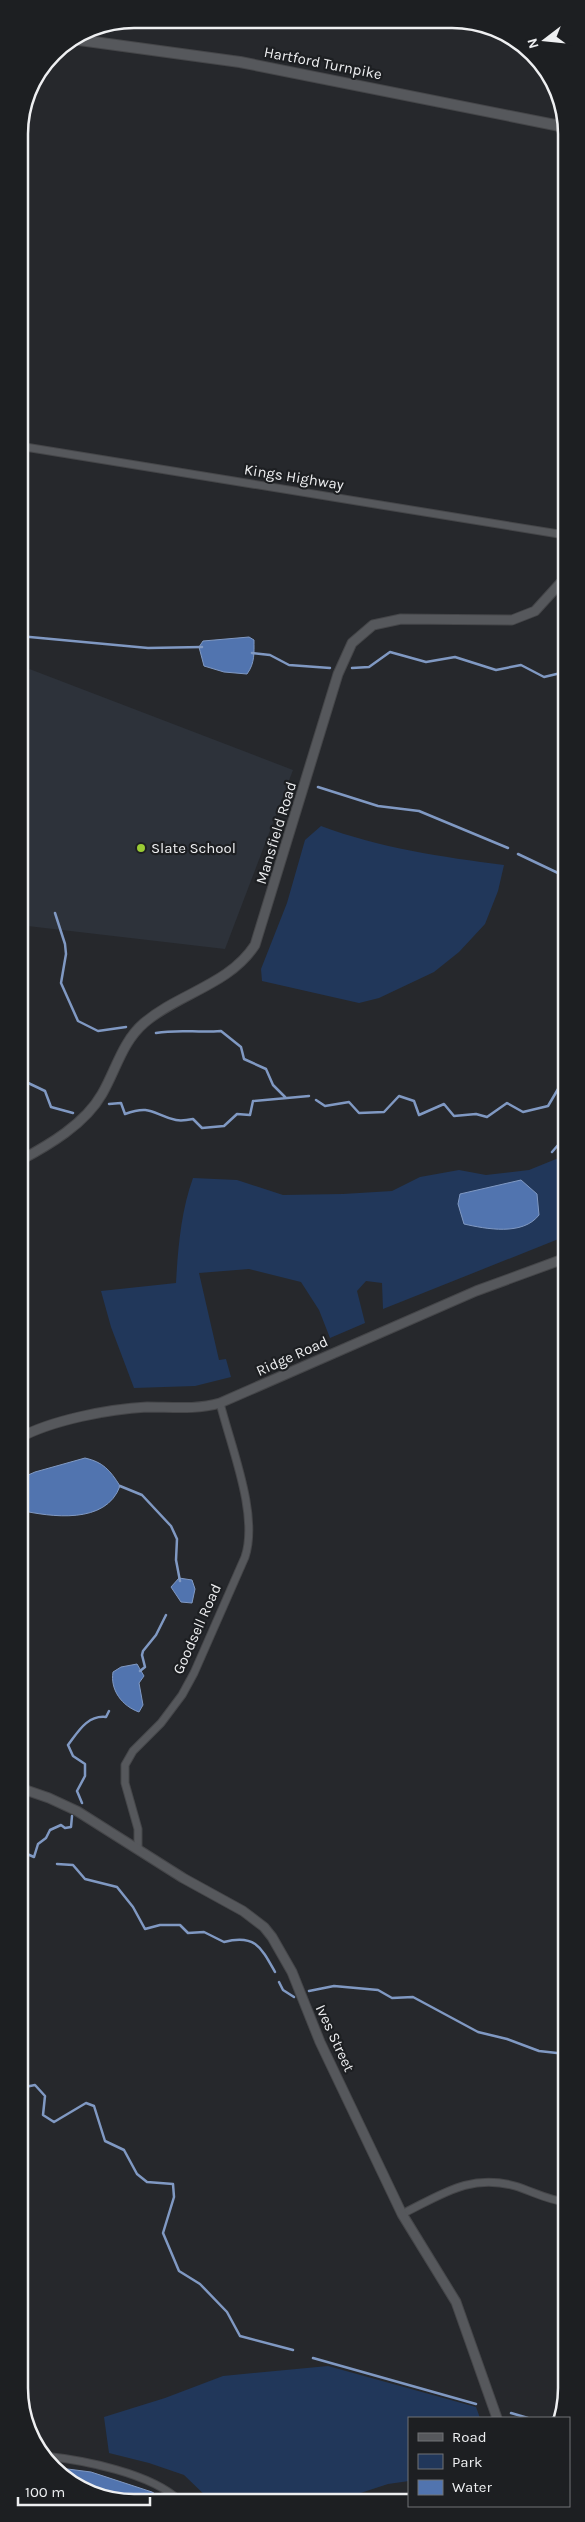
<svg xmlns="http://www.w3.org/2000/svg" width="585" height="2522" viewBox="0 0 585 2522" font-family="Karla,sans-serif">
  <rect width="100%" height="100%" fill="#26282c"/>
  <path fill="#2d323a" d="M 19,665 L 293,770 L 225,949 L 19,925 Z"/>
  <path fill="#21375a" d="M 321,826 C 380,848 442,857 504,865 L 498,891 L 485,924 L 459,952 L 434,972 L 379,998 L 359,1003 L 262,981 L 261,969 L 287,903 L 305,840 Z
    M 566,1155 L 566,1236 L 383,1309 L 382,1283 L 366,1281 L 357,1291 L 365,1323 L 330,1338 L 319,1310 L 301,1282 L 249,1269 L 199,1273 L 219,1360 L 226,1359 L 231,1377 L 195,1386 L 134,1388 L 111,1327 L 101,1291 L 176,1283 C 178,1248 181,1211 193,1178 L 237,1180 L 283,1195 L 343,1194 L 392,1191 L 420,1177 L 459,1170 L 486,1175 L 529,1170 Z
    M 328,2366 L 476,2407 L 480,2418 L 409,2418 L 409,2481 L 388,2484 L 333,2502 L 211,2501 L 184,2475 L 149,2463 L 109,2453 L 104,2417 L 165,2398 L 223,2376 Z"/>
  <path fill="#5174af" stroke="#8099c3" d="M 249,637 L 254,640 C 254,653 255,663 247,674 L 224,672 L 204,666 L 199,647 L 203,641 Z
    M 521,1180 L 537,1194 L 539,1215 C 523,1236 486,1229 464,1224 L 458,1204 L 460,1194 Z
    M 85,1458 C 103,1462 110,1470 120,1486 C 106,1525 51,1517 19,1510 L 19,1479 L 35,1472 Z
    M 179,1578 L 192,1580 L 195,1589 L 192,1603 L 181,1602 L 171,1587 Z
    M 137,1664 L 144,1676 L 139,1683 L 143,1705 L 139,1712 C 122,1706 110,1690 113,1672 L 121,1667 Z
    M 52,2467 L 91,2472 L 152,2492 L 167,2501 L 113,2501 L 108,2495 L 97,2493 Z"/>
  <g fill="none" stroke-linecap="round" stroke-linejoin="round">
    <path stroke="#8099c3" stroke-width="2.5" d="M 19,636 L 148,648 L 202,647
      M 252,653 L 270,655 L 289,665 L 330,668
      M 352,668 L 369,667 L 390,652 L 426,662 L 455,657 L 496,670 L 521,665 L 544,677 L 565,672
      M 318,787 L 378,806 L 419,811 L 508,848
      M 518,854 L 558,873 L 560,885 L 565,888
      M 55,913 L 65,944 L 66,954 L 61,983 L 78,1021 L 98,1031 L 126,1027
      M 156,1033 C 179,1029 197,1033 221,1031 L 241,1047 L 244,1059 L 266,1069 L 273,1085 L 285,1097
      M 19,1075 L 24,1081 L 45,1091 L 51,1107 L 73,1113
      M 316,1100 L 325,1106 L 349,1102 L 359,1113 L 384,1112 L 399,1096 L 414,1101 L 419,1115 L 444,1104 L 454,1116 L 476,1114 L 487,1117 L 507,1103 L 523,1112 L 548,1106 L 561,1084 L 566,1085
      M 109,1104 L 121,1103 L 125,1114 C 152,1104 153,1115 176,1120 C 181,1121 188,1120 193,1119 L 202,1128 L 224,1126 L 237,1114 L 250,1115 L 253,1101 L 309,1096
      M 552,1152 L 566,1136
      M 120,1486 L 142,1495 L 171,1526 L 177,1539 L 176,1560 L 180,1581
      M 140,1671 L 145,1667 L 142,1655 L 143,1651 L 156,1635 L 166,1615
      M 82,1803 L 77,1791 L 85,1776 L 85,1764 L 73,1756 L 68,1745 C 78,1732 87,1715 106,1717 L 109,1711
      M 20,1851 L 34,1857 L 38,1844 L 46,1838 L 50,1830 L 61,1825 L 65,1828 L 71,1827 L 72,1816
      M 57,1864 L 73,1865 L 85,1879 L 117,1887 L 133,1907 L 145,1929 L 160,1925 L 180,1925 L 188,1933 L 204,1932 L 224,1942 C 255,1934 261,1947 275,1972
      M 279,1982 L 283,1990 L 294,1997
      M 309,1991 L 334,1986 L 378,1990 L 392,1998 L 413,1997 L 478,2032 L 507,2039 L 539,2051 L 566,2054
      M 20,2088 L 35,2085 L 45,2096 L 43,2115 L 54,2122 L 86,2103 L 94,2106 L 105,2141 L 124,2150 L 137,2174 L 147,2182 L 173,2184 L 174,2197 L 163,2233 L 179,2271 L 200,2284 L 227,2312 L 240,2336 L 293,2350
      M 313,2358 L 476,2404
      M 511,2413 L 528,2418
      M 552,2418 L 559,2414"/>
    <defs>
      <path id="minor" d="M 19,446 L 565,535
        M 138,1848 L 138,1829 L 125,1783 L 125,1765 L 133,1751 L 161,1723 L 182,1695 L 194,1673 L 245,1557 C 259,1515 231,1447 220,1403
        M 402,2214 C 441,2195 470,2173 515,2186 C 532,2191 547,2200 566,2202
        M 44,2456 C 83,2460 151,2473 180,2501
        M 402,2502 L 409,2500"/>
      <path id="tertiary" d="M 19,1161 C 49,1145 85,1124 102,1094 C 116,1070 122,1042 144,1023 C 179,993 229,985 255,945 L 338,674 L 352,643 L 373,625 L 401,619 L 512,620 L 535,611 L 565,578
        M 19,1438 C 52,1420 109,1409 147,1407 C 171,1407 196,1410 220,1403 L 476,1291 L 566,1258
        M 20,1788 L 49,1798 L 77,1811 L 183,1878 L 243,1911 L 264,1927 L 272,1937 L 292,1972 L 320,2042 L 402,2214 L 456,2302 L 497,2418"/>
      <path id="secondary" d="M 72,39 L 240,62 L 565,127"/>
    </defs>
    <use href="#minor" stroke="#454649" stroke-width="9"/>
    <use href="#tertiary" stroke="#454649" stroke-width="11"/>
    <use href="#secondary" stroke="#454649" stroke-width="12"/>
    <use href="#minor" stroke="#56585c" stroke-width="7"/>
    <use href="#tertiary" stroke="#56585c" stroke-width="9"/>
    <use href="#secondary" stroke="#56585c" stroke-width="10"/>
  </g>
  <circle fill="#9acb34" stroke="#1d1f22" stroke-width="2" cx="141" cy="848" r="5"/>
  <g text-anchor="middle" stroke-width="4.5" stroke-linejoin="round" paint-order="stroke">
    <g font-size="15" fill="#eeeff1" stroke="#1d1f22">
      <text transform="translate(323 63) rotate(11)" y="5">Hartford Turnpike</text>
      <text transform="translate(294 477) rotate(9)" y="5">Kings Highway</text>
      <text transform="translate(276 833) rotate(-73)" y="5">Mansfield Road</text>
      <text transform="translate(292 1356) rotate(-24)" y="5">Ridge Road</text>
      <text transform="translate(197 1629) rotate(-66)" y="5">Goodsell Road</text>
      <text transform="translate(335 2038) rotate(65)" y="5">Ives Street</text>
    </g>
    <g font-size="15" fill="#eeeff1" stroke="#1d1f22" text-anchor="start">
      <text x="151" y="853">Slate School</text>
    </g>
  </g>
  <path d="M0 0H585V2522H0ZM134 28H452A106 106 0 0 1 558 134V2388A106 106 0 0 1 452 2494H134A106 106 0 0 1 28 2388V134A106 106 0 0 1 134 28Z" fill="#1d1f22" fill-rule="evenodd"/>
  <path fill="none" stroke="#eeeff1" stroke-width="2.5" d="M134 28H452A106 106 0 0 1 558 134V2388A106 106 0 0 1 452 2494H134A106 106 0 0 1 28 2388V134A106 106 0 0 1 134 28Z"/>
  <rect x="408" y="2417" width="162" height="90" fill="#1d1f22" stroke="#717275"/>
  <rect x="418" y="2433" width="25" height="8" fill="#56585c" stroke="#717275"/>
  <text x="452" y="2442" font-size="15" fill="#eeeff1">Road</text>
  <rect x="418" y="2454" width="25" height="15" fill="#21375a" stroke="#717275"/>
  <text x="452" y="2467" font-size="15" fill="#eeeff1">Park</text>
  <rect x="418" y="2480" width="25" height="15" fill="#5174af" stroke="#717275"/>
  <text x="452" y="2492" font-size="15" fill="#eeeff1">Water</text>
  <g transform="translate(545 40) rotate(254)" stroke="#1d1f22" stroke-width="4" paint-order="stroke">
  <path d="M0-4L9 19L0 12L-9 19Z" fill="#eeeff1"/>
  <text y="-8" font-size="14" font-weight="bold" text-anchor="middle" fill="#eeeff1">N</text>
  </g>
  <path d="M18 2497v8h132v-8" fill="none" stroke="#eeeff1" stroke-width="2.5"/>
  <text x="25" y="2497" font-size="15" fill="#eeeff1" stroke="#1d1f22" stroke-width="4" paint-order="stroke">100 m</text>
</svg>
